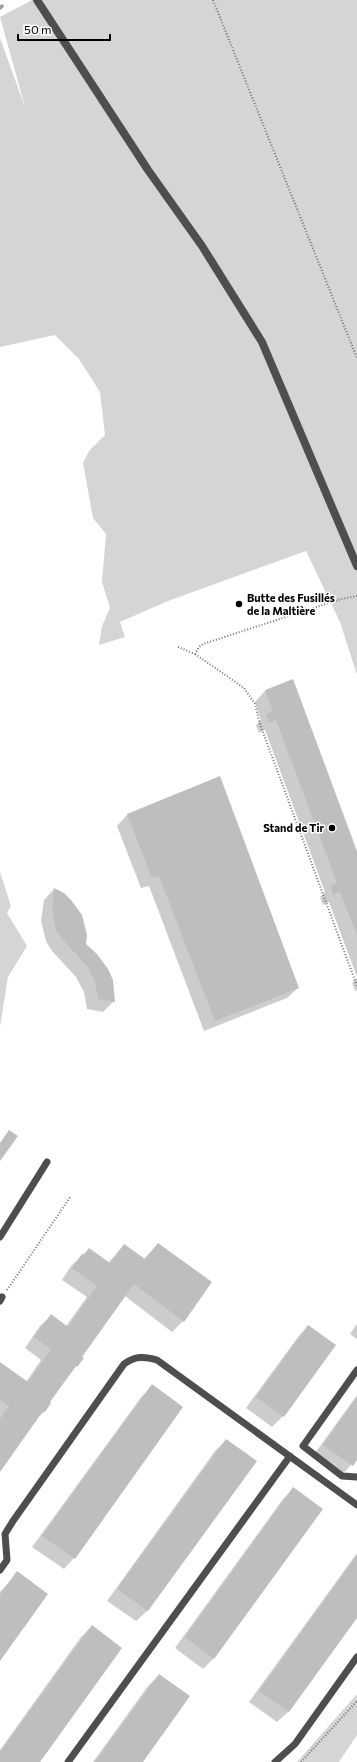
<svg xmlns="http://www.w3.org/2000/svg" width="357" height="1762" viewBox="0 0 357 1762" font-family="Commissioner,sans-serif">
  <rect width="100%" height="100%" fill="#fff"/>
  <path fill="#d5d5d5" d="M 32,0 L 357,0 L 357,675 L 340,622 L 306,551 L 168,601 L 120,622 L 125,637 L 99,645 L 102,626 L 110,608 L 102,582 L 106,534 L 93,518 L 83,463 L 89,451 L 105,435 L 100,392 L 79,359 L 55,335 L 0,347 L 0,38 L 25,107 L 0,17 Z
    M 0,872 L 11,906 L 7,913 L 27,946 L 8,977 L 0,1027 Z
    M 357,1694 L 357,1735 L 339,1762 L 297,1762 Z"/>
  <path fill="#0003" d="M 293,681 L 357,854 L 357,977 L 329,902 L 323,905 L 320,897 L 325,892 L 265,730 L 259,733 L 256,725 L 261,720 L 255,702 L 265,691 Z
    M 219,778 L 298,988 L 287,998 L 204,1031 L 149,886 L 141,888 L 117,826 L 127,815 Z
    M 54,889 L 114,1001 L 103,1012 L 87,1009 L 84,992 L 76,977 L 52,951 L 46,941 L 41,921 L 44,900 Z
    M 357,978 L 357,990 L 355,991 L 352,983 Z
    M 158,1244 L 211,1282 L 183,1321 L 172,1332 L 125,1296 L 81,1357 L 82,1358 L 69,1374 L 49,1402 L 50,1403 L 44,1412 L 35,1420 L 0,1470 L 0,1366 L 26,1382 L 41,1360 L 25,1348 L 40,1326 L 51,1316 L 66,1326 L 87,1297 L 62,1280 L 71,1266 L 89,1249 L 108,1263 L 124,1245 L 144,1259 Z
    M 357,1324 L 357,1339 L 350,1334 Z
    M 308,1326 L 283,1416 L 272,1427 L 246,1408 L 298,1337 Z
    M 153,1386 L 74,1558 L 64,1569 L 32,1547 L 142,1396 Z
    M 357,1395 L 357,1458 L 341,1476 L 313,1456 Z
    M 226,1440 L 255,1461 L 147,1611 L 136,1621 L 107,1601 L 215,1451 Z
    M 293,1489 L 214,1658 L 203,1669 L 175,1648 L 283,1499 Z
    M 357,1553 L 357,1616 L 288,1712 L 277,1722 L 249,1702 Z
    M 17,1573 L 0,1659 L 0,1592 Z
    M 92,1626 L 39,1762 L 0,1762 L 0,1750 L 81,1637 Z
    M 159,1675 L 141,1762 L 93,1762 L 148,1686 Z"/>
  <g fill="none" stroke-linecap="round" stroke-linejoin="round">
    <path stroke="#9c9c9c" stroke-width="3.5" d="M 0,8 L 2,6"/>
  </g>
  <path fill="#bebebe" d="M 293,679 L 357,851 L 357,935 L 340,892 L 333,895 L 330,886 L 337,883 L 276,720 L 269,723 L 266,714 L 273,711 L 265,690 Z
    M 220,776 L 299,988 L 215,1021 L 159,876 L 152,878 L 127,814 Z
    M 54,888 L 64,893 L 71,900 L 82,915 L 87,935 L 86,944 L 97,954 L 108,969 L 113,980 L 115,1002 L 98,999 L 95,981 L 87,966 L 63,940 L 56,930 L 52,910 Z
    M 9,1130 L 18,1136 L 0,1161 L 0,1143 Z
    M 158,1243 L 212,1282 L 184,1322 L 134,1284 L 82,1357 L 84,1358 L 77,1367 L 76,1366 L 50,1402 L 51,1403 L 45,1412 L 43,1411 L 0,1472 L 0,1419 L 9,1406 L 0,1400 L 0,1362 L 28,1382 L 51,1349 L 34,1337 L 51,1314 L 68,1327 L 97,1286 L 72,1268 L 82,1254 L 84,1255 L 89,1248 L 110,1263 L 124,1244 L 145,1259 Z
    M 308,1325 L 336,1345 L 284,1417 L 256,1397 Z
    M 152,1384 L 183,1407 L 75,1559 L 42,1536 Z
    M 357,1397 L 357,1460 L 353,1466 L 323,1445 Z
    M 226,1439 L 257,1461 L 148,1611 L 117,1589 Z
    M 293,1487 L 323,1509 L 214,1659 L 185,1637 Z
    M 357,1555 L 357,1618 L 289,1712 L 259,1691 Z
    M 17,1571 L 48,1594 L 0,1661 L 0,1595 Z
    M 92,1625 L 122,1648 L 40,1762 L 0,1762 L 0,1752 Z
    M 159,1674 L 190,1696 L 143,1762 L 95,1762 Z"/>
  <g fill="none" stroke-linecap="round" stroke-linejoin="round">
    <path stroke="#707070" stroke-width="2" stroke-dasharray="1 2" stroke-linecap="butt" d="M 213,0 L 357,358
      M 178,647 L 195,654 L 199,647 L 203,644 L 341,599 L 357,596
      M 195,654 L 244,688 L 255,704 L 260,724 L 357,986
      M 7,1290 L 71,1196
      M 301,1762 L 357,1701"/>
    <path stroke="#4e4e4e" stroke-width="7" d="M 0,1237 L 47,1162
      M 0,1301 L 2,1297
      M 357,1370 L 303,1446 L 342,1476 L 357,1477
      M 0,1570 L 7,1560 L 5,1534 L 13,1521 L 124,1364 C 135,1356 144,1356 157,1360 L 357,1505
      M 68,1762 L 290,1456
      M 275,1762 L 295,1744 L 357,1657"/>
    <path stroke="#4e4e4e" stroke-width="8" d="M 37,0 L 148,170 L 202,246 L 262,342 L 357,566"/>
  </g>
  <g fill="#000" stroke="#fff" stroke-width="1.5">
    <circle cx="239" cy="604" r="4"/>
    <circle cx="332" cy="828" r="4"/>
  </g>
  <g text-anchor="middle" stroke-width="3" stroke-linejoin="round" paint-order="stroke">
    <g font-size="11" font-weight="bold" fill="#000" stroke="#fff" text-anchor="start">
      <text x="247" y="602">Butte des Fusillés<tspan x="247" dy="13">de la Maltière</tspan></text>
      <text x="324" y="832" text-anchor="end">Stand de Tir</text>
    </g>
  </g>
  <path d="M18 34v6h92v-6" fill="none" stroke="#000000" stroke-width="2"/>
  <text x="24" y="34" font-size="12" fill="#000000" stroke="#ffffff" stroke-width="3" paint-order="stroke">50 m</text>
</svg>
